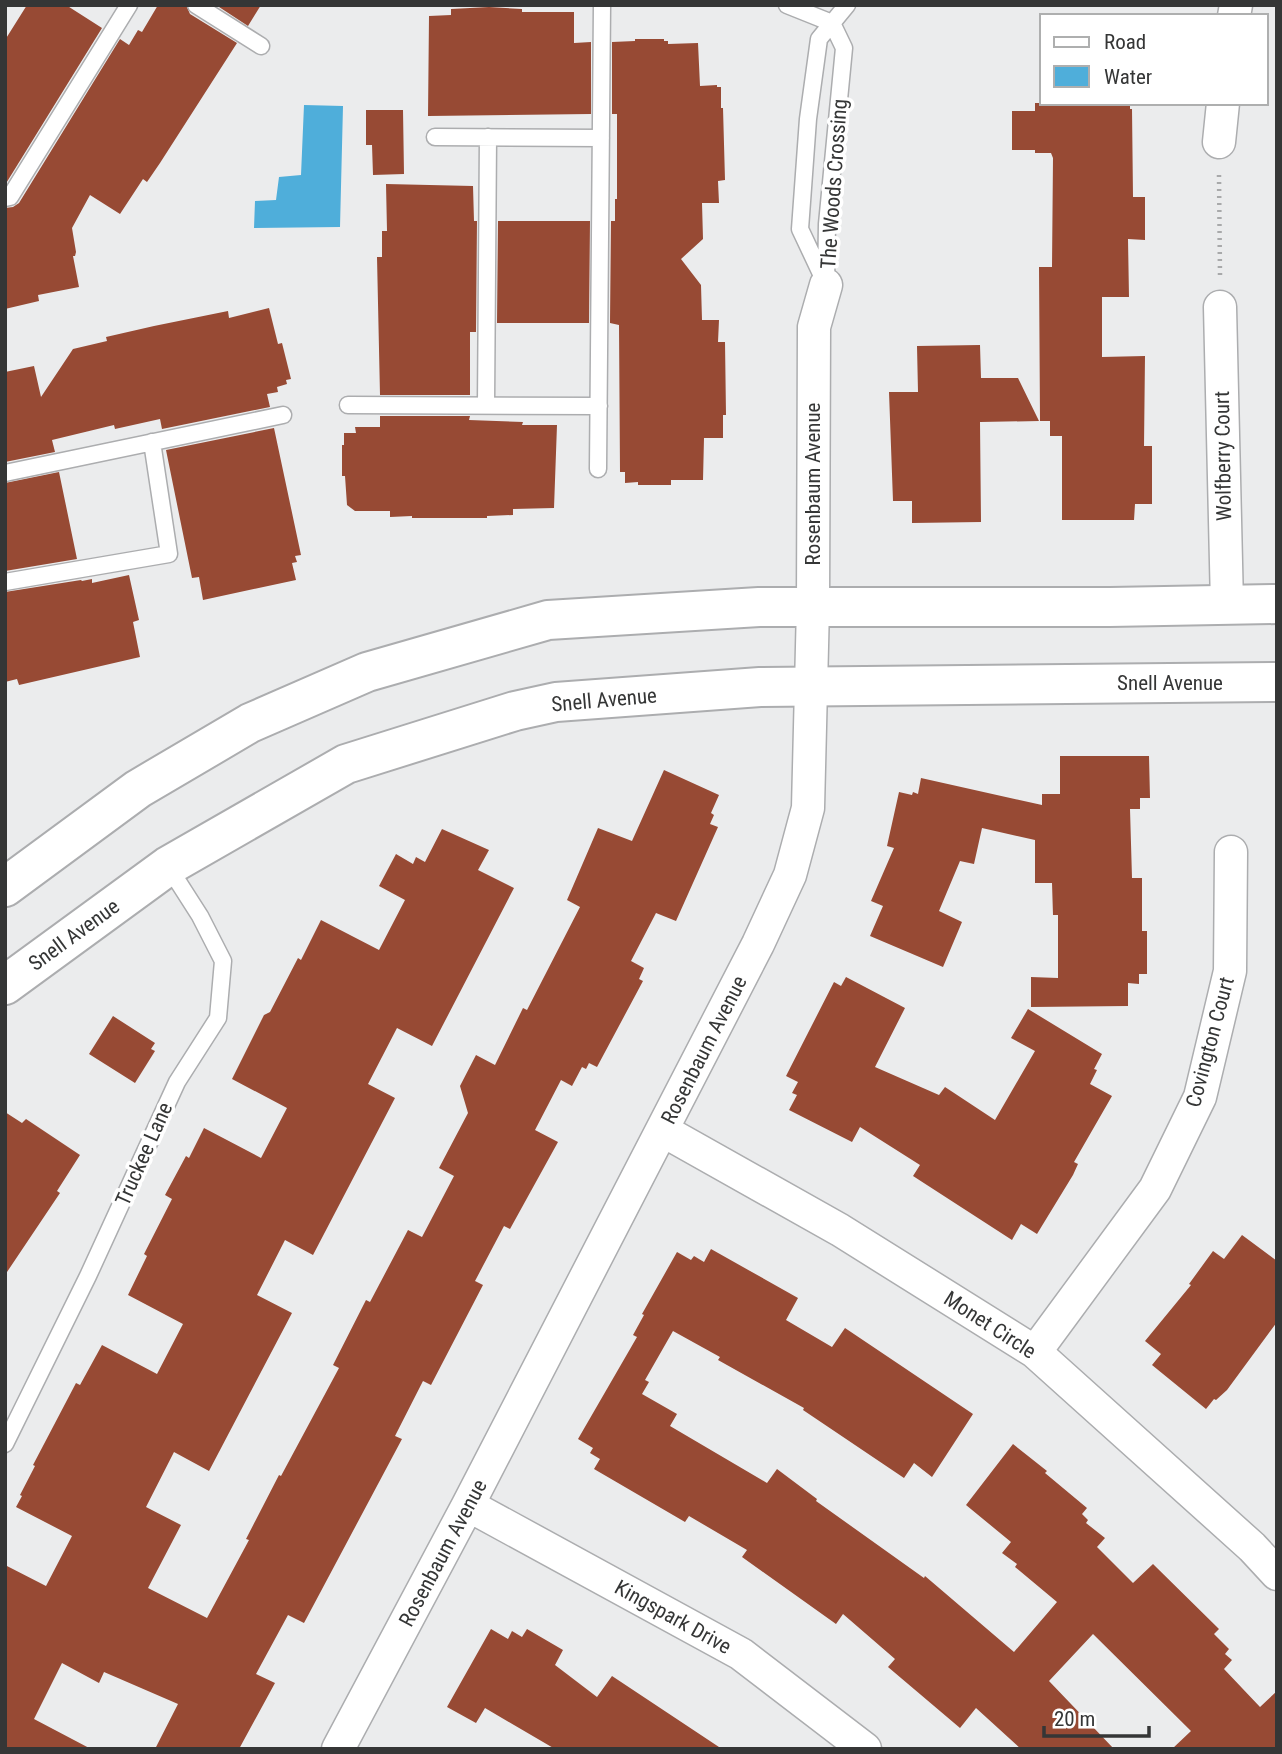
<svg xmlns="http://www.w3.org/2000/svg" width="1282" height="1754" viewBox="0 0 1282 1754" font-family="'Roboto Condensed',sans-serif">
  <rect width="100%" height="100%" fill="#ebeced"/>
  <path fill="#4faeda" d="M 304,105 L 343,106 L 340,227 L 254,228 L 255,201 L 276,200 L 279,177 L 301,175 Z"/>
  <path fill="#974a34" d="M 27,5 L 66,5 L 102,28 L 5,185 L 5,40 Z
    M 158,5 L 186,5 L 190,14 L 237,43 L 160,163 L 147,182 L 143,179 L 120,214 L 90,195 L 72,228 L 76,252 L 75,256 L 73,256 L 79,287 L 38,295 L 39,301 L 5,309 L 5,208 L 13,207 L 19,203 L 120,39 L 129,45 L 138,30 L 142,32 Z
    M 216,5 L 261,5 L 248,26 Z
    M 489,7 L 522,9 L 522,12 L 574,12 L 574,43 L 591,42 L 591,114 L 428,116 L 429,16 L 451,15 L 451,9 Z
    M 635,39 L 664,39 L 664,41 L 668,41 L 668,44 L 698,43 L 700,86 L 717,85 L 717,87 L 721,87 L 721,108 L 723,108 L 725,180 L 718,181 L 719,203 L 702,203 L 703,239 L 681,259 L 701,285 L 702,320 L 719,320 L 718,342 L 725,342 L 726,415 L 723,415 L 723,438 L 704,438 L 703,480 L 671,480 L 671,485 L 638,485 L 638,482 L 625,483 L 625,472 L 620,472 L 619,325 L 610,323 L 611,221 L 615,221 L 615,199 L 617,199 L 617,114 L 612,114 L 612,42 L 635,41 Z
    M 1035,103 L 1130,103 L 1130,109 L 1132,109 L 1133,197 L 1145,197 L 1145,240 L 1128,239 L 1129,297 L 1102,297 L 1102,357 L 1145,356 L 1144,446 L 1152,446 L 1152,504 L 1135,504 L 1134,520 L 1062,520 L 1062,436 L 1050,436 L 1050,421 L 1040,421 L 1039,267 L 1052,267 L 1053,158 L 1051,153 L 1035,153 L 1035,150 L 1012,150 L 1012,111 L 1035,111 Z
    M 366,110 L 403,110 L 404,174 L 373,175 L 372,145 L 366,145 Z
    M 386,184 L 473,186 L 474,221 L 477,221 L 476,332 L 470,332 L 470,395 L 380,395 L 377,257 L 382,257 L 382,231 L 387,231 Z
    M 498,221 L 590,221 L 589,323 L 497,323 Z
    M 269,308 L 278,344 L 282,343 L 291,379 L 286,380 L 287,384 L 277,387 L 278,392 L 267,394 L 270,407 L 162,429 L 160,419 L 115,429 L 114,425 L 52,440 L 55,452 L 5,462 L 5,372 L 34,366 L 41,397 L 73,349 L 107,341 L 106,337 L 154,326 L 228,311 L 229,318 Z
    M 980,345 L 981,378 L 1018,378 L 1039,421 L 980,422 L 981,522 L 912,523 L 912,501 L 893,501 L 889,392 L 918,392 L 917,346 Z
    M 380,416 L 470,416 L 469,420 L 523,422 L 522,425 L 557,425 L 554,508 L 513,509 L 513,515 L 487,516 L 487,518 L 412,518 L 412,516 L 390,517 L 390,511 L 355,511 L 347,505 L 345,476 L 342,476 L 342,445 L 344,445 L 344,433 L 356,433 L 355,427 L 380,427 Z
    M 274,428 L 301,555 L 295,556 L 297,562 L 292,563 L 296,580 L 203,600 L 199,577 L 192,578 L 166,450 Z
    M 59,472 L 77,559 L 5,571 L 5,483 Z
    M 129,575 L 139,620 L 133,622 L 140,657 L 19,685 L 17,679 L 5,682 L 5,592 L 81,580 L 82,581 L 92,579 L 92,583 Z
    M 1060,756 L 1149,756 L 1150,798 L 1140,798 L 1140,809 L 1130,809 L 1132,878 L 1142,878 L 1142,931 L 1147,931 L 1147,974 L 1139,974 L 1139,984 L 1128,983 L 1128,1006 L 1031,1007 L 1031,977 L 1058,978 L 1058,915 L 1053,915 L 1052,883 L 1035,883 L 1035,840 L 982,828 L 974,864 L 960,861 L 939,911 L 962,922 L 943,967 L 870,936 L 883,906 L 871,901 L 894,848 L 887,846 L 899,792 L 912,795 L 913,792 L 918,794 L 921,778 L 1042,805 L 1042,794 L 1060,794 Z
    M 664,770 L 719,795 L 711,813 L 714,815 L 710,824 L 718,827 L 676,921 L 656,913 L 631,961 L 644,968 L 639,979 L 643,981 L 597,1067 L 589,1063 L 586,1069 L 582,1067 L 572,1086 L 561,1080 L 535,1130 L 558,1142 L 510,1229 L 504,1226 L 475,1281 L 483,1285 L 431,1385 L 423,1381 L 395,1436 L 402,1439 L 304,1623 L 288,1615 L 256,1674 L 275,1683 L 239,1749 L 155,1749 L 178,1704 L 104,1672 L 99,1683 L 62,1663 L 34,1719 L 91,1749 L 5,1749 L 5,1565 L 46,1586 L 72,1536 L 16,1507 L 22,1496 L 20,1495 L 35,1466 L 33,1465 L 76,1383 L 80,1385 L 102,1345 L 157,1374 L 183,1324 L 128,1295 L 147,1256 L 144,1254 L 172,1199 L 165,1195 L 186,1156 L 189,1158 L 204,1128 L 261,1158 L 287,1108 L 232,1079 L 264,1015 L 270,1012 L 298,958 L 301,960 L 321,920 L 379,950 L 405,900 L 379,886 L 396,854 L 413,864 L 416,857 L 425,862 L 442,829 L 489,850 L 478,870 L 514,888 L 432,1046 L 397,1028 L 368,1084 L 395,1098 L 313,1255 L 285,1240 L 257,1295 L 292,1313 L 209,1471 L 174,1452 L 146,1507 L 181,1525 L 148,1588 L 207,1618 L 249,1540 L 246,1539 L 279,1475 L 281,1476 L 339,1368 L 333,1365 L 366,1300 L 370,1302 L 408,1230 L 422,1237 L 454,1176 L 439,1168 L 468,1113 L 460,1086 L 476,1055 L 495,1065 L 523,1008 L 527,1010 L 580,907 L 567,900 L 598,828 L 632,841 Z
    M 846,977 L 905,1008 L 875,1067 L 939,1095 L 945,1087 L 995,1120 L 1035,1051 L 1011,1038 L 1028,1009 L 1102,1054 L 1094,1069 L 1097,1070 L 1090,1084 L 1112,1096 L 1074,1162 L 1078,1164 L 1073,1175 L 1037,1234 L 1021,1224 L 1012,1240 L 913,1176 L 920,1165 L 860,1127 L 852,1142 L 789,1110 L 797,1095 L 792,1093 L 798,1082 L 786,1076 L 834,982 L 841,986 Z
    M 113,1016 L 155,1043 L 151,1049 L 155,1051 L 135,1083 L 89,1054 Z
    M 5,1112 L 22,1123 L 26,1119 L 80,1155 L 57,1191 L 60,1193 L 5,1275 Z
    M 1242,1235 L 1277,1261 L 1277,1322 L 1227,1390 L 1216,1400 L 1214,1399 L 1206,1409 L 1152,1365 L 1161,1354 L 1145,1341 L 1191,1285 L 1189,1284 L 1213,1251 L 1224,1259 Z
    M 711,1249 L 798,1298 L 786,1320 L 832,1347 L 845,1328 L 973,1414 L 932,1477 L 914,1463 L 904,1478 L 803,1410 L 804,1408 L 718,1360 L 720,1357 L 673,1331 L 645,1380 L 649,1382 L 642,1394 L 677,1414 L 670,1426 L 767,1483 L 777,1469 L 817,1499 L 816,1501 L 924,1578 L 925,1576 L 1014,1652 L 1057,1602 L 1015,1567 L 1017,1564 L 1002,1553 L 1011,1542 L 966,1505 L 1013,1444 L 1047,1471 L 1045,1473 L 1087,1508 L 1082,1514 L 1088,1520 L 1086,1523 L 1105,1538 L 1097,1547 L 1133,1583 L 1153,1564 L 1219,1629 L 1214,1634 L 1229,1649 L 1225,1654 L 1232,1660 L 1224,1669 L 1260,1707 L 1277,1691 L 1277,1749 L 1172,1749 L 1191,1731 L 1093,1634 L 1049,1681 L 1114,1749 L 1021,1749 L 976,1708 L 960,1728 L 888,1667 L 895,1659 L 843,1614 L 836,1624 L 742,1557 L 747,1550 L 689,1516 L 685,1522 L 594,1469 L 600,1459 L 590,1453 L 593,1448 L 578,1439 L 637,1337 L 633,1335 L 644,1315 L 642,1314 L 677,1252 L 691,1260 L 694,1256 L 704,1262 Z
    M 491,1629 L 508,1639 L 512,1631 L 522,1637 L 527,1629 L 563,1650 L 555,1665 L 597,1697 L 612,1676 L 722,1749 L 555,1749 L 485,1708 L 476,1723 L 447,1707 Z"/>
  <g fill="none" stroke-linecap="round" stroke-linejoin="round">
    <defs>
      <path id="service" d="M 196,5 L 261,46
        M 787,5 L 832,23 L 844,48 L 827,224 L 826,285
        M 435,137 L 601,138
        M 5,198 L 10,197 L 129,5
        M 824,280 L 800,229 L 808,119 L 819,39 L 847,5
        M 348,405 L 599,406
        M 486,405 L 488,137
        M 598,469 L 602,5
        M 5,473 L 283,415
        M 5,582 L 169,554 L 152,442
        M 5,1444 L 88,1276 L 177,1082 L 218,1018 L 223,961 L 200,916 L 168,866"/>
      <path id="minor" d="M 1234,16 L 1236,5
        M 1219,142 L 1223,103
        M 1220,307 L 1227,605
        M 662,1130 L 840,1230 L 1035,1352 L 1252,1547 L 1277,1574
        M 1035,1352 L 1155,1189 L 1200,1097 L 1230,971 L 1231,852
        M 468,1505 L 741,1654 L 865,1749
        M 338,1749 L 468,1505 L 758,944 L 790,875 L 808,808 L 813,606 L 814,327 L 826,285"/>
      <path id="secondary" d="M 5,887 L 138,789 L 250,723 L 367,672 L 548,620 L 759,607 L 1110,607 L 1277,604
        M 5,985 L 168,866 L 346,764 L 515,711 L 556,702 L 760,687 L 1277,682"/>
    </defs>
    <use href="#service" stroke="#acadaf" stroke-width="19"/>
    <use href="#minor" stroke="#acadaf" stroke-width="35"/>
    <use href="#secondary" stroke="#acadaf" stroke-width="42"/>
    <path stroke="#a8a9aa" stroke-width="4.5" stroke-dasharray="2 5" stroke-linecap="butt" d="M 1219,175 L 1220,275"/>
    <use href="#service" stroke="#fff" stroke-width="16"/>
    <use href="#minor" stroke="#fff" stroke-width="32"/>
    <use href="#secondary" stroke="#fff" stroke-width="38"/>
  </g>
  <g text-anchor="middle" stroke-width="7" stroke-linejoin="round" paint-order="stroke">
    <g font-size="21" fill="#353636" stroke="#fff">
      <text transform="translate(834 184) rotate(-86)" y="7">The Woods Crossing</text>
      <text transform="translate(1223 456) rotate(-91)" y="7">Wolfberry Court</text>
      <text transform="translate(813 484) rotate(-90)" y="7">Rosenbaum Avenue</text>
      <text x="1170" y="690">Snell Avenue</text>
      <text transform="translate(604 700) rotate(-5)" y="7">Snell Avenue</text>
      <text transform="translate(74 935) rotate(-36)" y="7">Snell Avenue</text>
      <text transform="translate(1210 1042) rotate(-75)" y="7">Covington Court</text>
      <text transform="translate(704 1050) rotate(-63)" y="7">Rosenbaum Avenue</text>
      <text transform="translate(144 1154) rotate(-66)" y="7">Truckee Lane</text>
      <text transform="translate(990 1325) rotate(33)" y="7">Monet Circle</text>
      <text transform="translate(443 1553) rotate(-62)" y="7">Rosenbaum Avenue</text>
      <text transform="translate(673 1617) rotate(29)" y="7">Kingspark Drive</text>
    </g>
  </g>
  <rect width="1282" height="1754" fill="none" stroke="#353636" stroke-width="14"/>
  <rect x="1040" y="14" width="228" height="91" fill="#ffffff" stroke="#aeafaf" stroke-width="2"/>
  <rect x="1054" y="37" width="35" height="10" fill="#ffffff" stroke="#aeafaf" stroke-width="2"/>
  <text x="1104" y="49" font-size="21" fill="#353636">Road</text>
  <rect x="1054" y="66" width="35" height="21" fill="#4faeda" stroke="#aeafaf" stroke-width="2"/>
  <text x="1104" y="84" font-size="21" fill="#353636">Water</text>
  <path d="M1044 1726v10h105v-10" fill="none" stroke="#353636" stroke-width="3.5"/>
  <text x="1054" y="1726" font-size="21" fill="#353636" stroke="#ffffff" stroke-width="5" paint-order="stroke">20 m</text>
</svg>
